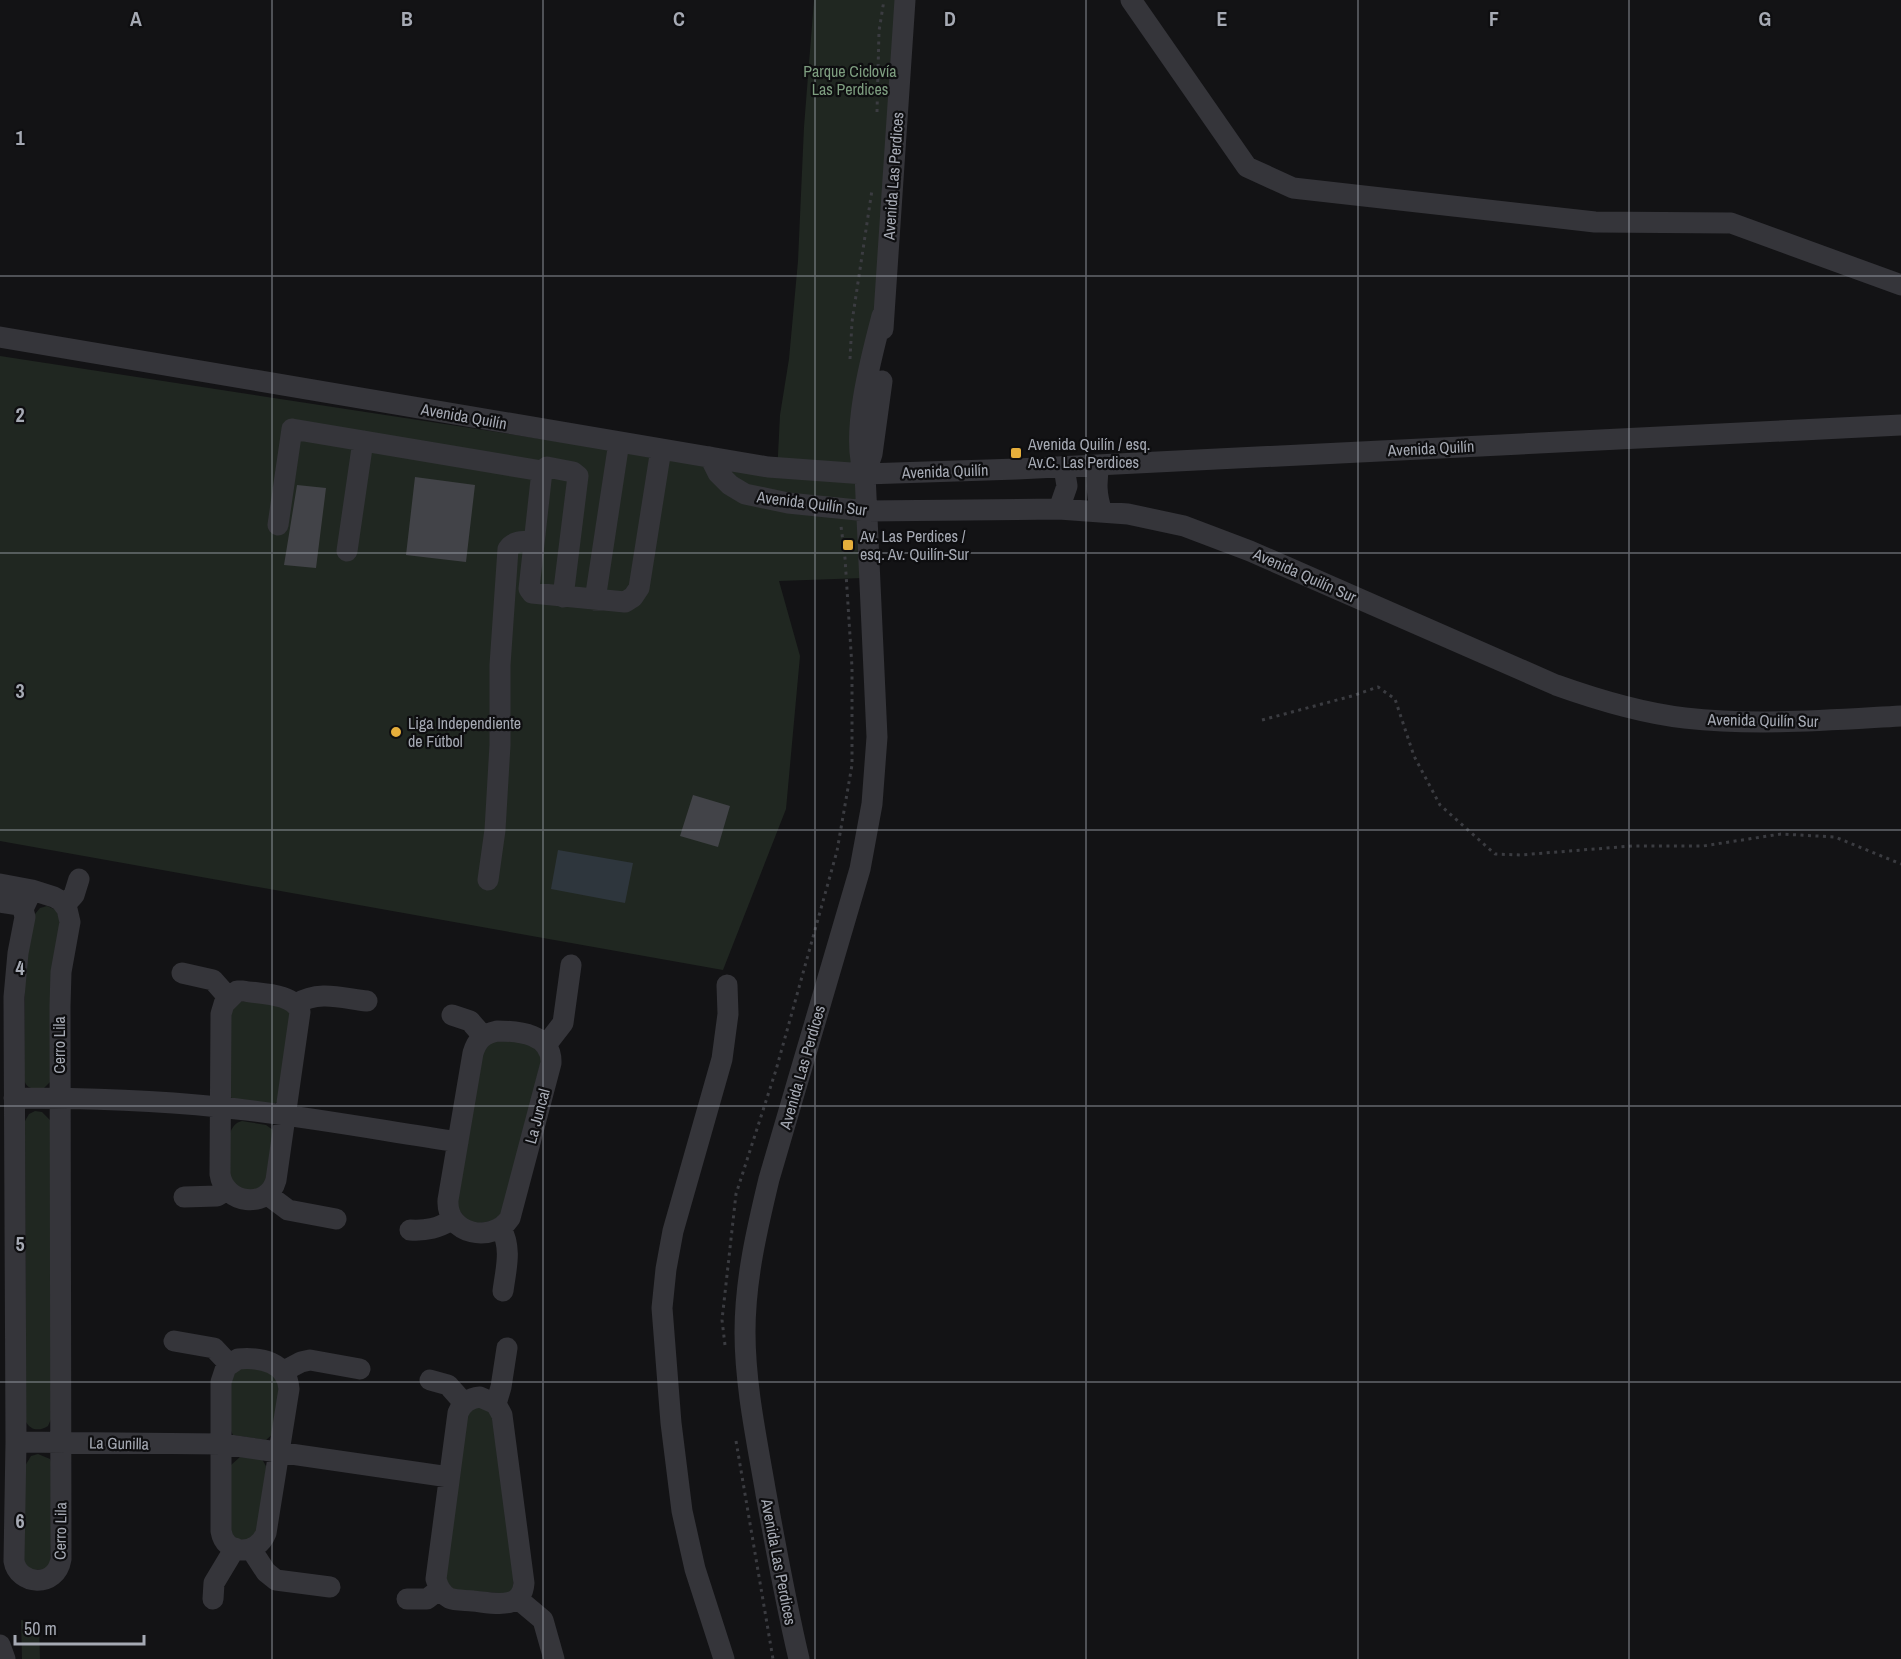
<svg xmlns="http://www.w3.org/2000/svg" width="1901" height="1659" viewBox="0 0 1901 1659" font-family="'Archivo Narrow',sans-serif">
  <rect width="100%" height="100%" fill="#131315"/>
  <path fill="#202721" d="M 814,0 L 899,0 L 863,578 L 779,581 L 800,656 L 786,809 L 723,970 L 0,841 L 0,356 L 777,475 L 780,415 L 789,359 L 798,261 L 804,127 Z
    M 47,906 L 56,910 L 60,920 L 51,1081 L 44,1088 C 35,1089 27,1090 24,1080 L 25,963 L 35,914 L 40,908 Z
    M 236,1001 L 281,1004 L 291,1012 L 279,1100 L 272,1106 L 232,1099 L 229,1093 L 228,1015 Z
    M 491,1040 L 530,1043 L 543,1054 L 501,1219 L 471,1225 L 455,1205 L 480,1051 Z
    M 35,1111 L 42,1112 L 51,1121 L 51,1419 L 48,1426 C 40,1431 31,1431 26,1422 L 25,1121 L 29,1114 Z
    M 242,1121 L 266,1125 L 273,1130 L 267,1184 L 246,1195 L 228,1177 C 228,1161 223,1125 242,1121 Z
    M 237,1369 L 267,1369 L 281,1382 L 274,1433 L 266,1440 L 233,1435 L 231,1431 C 230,1413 222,1381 237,1369 Z
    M 475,1405 L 491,1410 L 514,1567 L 513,1594 L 453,1590 L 443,1575 L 465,1416 Z
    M 38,1454 L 50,1459 L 54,1469 L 50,1569 L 30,1570 L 24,1566 L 25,1466 L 31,1456 Z
    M 240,1457 L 262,1459 L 267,1468 L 259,1536 L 238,1543 L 230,1532 L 231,1465 Z
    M 21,1620 L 39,1623 L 40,1659 L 22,1659 Z"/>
  <path fill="#2e363d" d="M 558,850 L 633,863 L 625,903 L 551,889 Z"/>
  <path fill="#424348" d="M 415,477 L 475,485 L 466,562 L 406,555 Z
    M 297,485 L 326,488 L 316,568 L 284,565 Z
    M 693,795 L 730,806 L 718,847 L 680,836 Z"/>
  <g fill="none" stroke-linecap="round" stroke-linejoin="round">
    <path stroke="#3b3c41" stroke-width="3" stroke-dasharray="3 4.5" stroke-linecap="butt" d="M 877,112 L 879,31 L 884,0
      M 850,359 L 852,322 L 872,190
      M 1262,720 L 1352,696 L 1378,687 L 1395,699 L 1414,756 L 1440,805 L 1495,854 L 1520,855 L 1632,846 L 1703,846 L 1781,834 L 1835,837 L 1901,864
      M 725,1345 L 722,1320 L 736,1194 L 776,1070 L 837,851 L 852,765 L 852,667 L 845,558 L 841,526
      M 736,1441 L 773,1659"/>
    <path stroke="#35353a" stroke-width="21" d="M 1131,0 L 1247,167 L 1293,188 L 1595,222 L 1731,223 L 1901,285
      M 883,329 L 905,0
      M 0,337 L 768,467 L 865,474 L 1017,469 L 1901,425
      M 710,457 L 718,473 L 730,485 L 745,494 L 788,503 L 867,511 L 1059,509 L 1128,514 L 1184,526 L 1250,551 L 1556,685 C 1598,700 1641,713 1685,718 C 1757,726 1829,720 1901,716
      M 1099,465 C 1096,482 1096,495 1102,512
      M 542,471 L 529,589 L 532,593 L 625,602 L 633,597 L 639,588 L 661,449
      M 865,474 L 872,454 L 882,381
      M 1059,509 L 1067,486 L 1064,467
      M 278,525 L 292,429 L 542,471 L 547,467 L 573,472 L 578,476 L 563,597
      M 347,551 L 363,441
      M 595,600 L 619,442
      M 488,880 L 495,830 L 500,745 L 500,665 L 508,549 C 514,540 524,542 534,541
      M 0,884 L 32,890 L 54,897 L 61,901 L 67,909 L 70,922 L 61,972 L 60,1006 L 61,1559 C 56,1589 18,1585 14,1561 L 16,1442 L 14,997 L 18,953 L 25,917 L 23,909 L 32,890
      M 0,902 L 18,905 L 23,909
      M 65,905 L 74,895 L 79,879
      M 182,973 L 213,980 L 228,997
      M 237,991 L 243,991 C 260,994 294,993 300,1012 L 276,1180 C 268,1210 224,1204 220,1174 L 221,1014 L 224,1004 Z
      M 296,1004 C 319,990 341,998 367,1001
      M 452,1015 L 470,1021 L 483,1036
      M 497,1031 C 519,1031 552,1034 551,1063 L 510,1218 C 493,1244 446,1235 448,1200 L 473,1053 C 477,1040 483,1034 497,1031 Z
      M 546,1045 L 563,1023 L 571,965
      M 14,1098 C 82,1098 151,1100 219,1107 C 299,1115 378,1130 458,1142
      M 268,1195 L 288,1210 L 336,1219
      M 184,1197 L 217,1196 L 227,1190
      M 501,1228 C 512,1249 506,1268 503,1291
      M 410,1230 C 427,1231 438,1228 452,1220
      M 174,1341 L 214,1348 L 229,1364
      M 238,1359 C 261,1357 287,1362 289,1389 L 266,1533 C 257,1556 225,1556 221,1531 L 221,1382 L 226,1367 Z
      M 284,1371 L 301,1362 L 310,1360 L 360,1369
      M 430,1380 L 448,1385 L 464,1403
      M 480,1397 L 496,1404 L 502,1415 L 524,1583 C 522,1611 493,1603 473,1601 C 466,1600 456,1601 449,1598 C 442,1594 438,1587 436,1579 L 458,1413 C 462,1403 469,1398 480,1397 Z
      M 496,1404 L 501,1387 L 507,1348
      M 16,1442 L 222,1444 L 449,1477
      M 251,1549 L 266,1572 L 276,1580 L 330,1587
      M 213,1599 L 214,1583 L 235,1548
      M 407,1599 L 427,1599 L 440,1589
      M 518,1599 L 543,1620 L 554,1659
      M 0,1645 L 5,1659
      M 724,1659 L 695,1569 L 682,1511 L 671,1423 L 662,1308 L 666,1269 L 673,1231 L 722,1059 L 728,1014 L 727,985
      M 799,1659 C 786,1604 776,1549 766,1494 C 757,1441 745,1386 745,1332 C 745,1280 757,1229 769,1179 L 860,869 L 872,804 L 877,737 L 865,474 C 849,439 872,354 882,316"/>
  </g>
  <path fill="none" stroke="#a6aab4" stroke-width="1.5" stroke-opacity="0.55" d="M 272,0 L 272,1659M 543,0 L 543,1659M 815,0 L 815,1659M 1086,0 L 1086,1659M 1358,0 L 1358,1659M 1629,0 L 1629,1659M 0,276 L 1901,276M 0,553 L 1901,553M 0,830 L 1901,830M 0,1106 L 1901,1106M 0,1382 L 1901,1382"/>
  <g fill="#e5ae3b" stroke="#0e0e10" stroke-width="2">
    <rect x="1010" y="447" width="12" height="12" rx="3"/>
    <rect x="842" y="539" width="12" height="12" rx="3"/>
    <circle cx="396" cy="732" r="6"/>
  </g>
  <g text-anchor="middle" stroke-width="4.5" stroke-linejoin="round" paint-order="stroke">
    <g font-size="16" fill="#7e9e80" stroke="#0e0e10">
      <text x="850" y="77">Parque Ciclovía<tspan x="850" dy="18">Las Perdices</tspan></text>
    </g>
    <g font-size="16" fill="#a6aab4" stroke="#0e0e10">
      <text transform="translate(893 176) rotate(-86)" y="6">Avenida Las Perdices</text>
      <text transform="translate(464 416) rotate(10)" y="6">Avenida Quilín</text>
      <text transform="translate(1431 448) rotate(-3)" y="6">Avenida Quilín</text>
      <text transform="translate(945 471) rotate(-2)" y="6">Avenida Quilín</text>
      <text transform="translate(812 503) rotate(7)" y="6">Avenida Quilín Sur</text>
      <text transform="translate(1305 575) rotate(24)" y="6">Avenida Quilín Sur</text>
      <text transform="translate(1763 720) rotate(1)" y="6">Avenida Quilín Sur</text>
      <text transform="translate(59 1045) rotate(-90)" y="6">Cerro Lila</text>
      <text transform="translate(802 1067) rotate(-74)" y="6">Avenida Las Perdices</text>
      <text transform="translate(537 1116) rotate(-75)" y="6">La Juncal</text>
      <text transform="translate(119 1443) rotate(1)" y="6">La Gunilla</text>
      <text transform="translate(60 1531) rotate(-89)" y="6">Cerro Lila</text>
      <text transform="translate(779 1562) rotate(79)" y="6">Avenida Las Perdices</text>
    </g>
    <g font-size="16" fill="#a6aab4" stroke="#0e0e10" text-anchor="start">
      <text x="1028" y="450">Avenida Quilín / esq.<tspan x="1028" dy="18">Av.C. Las Perdices</tspan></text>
      <text x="860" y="542">Av. Las Perdices /<tspan x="860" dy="18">esq. Av. Quilín-Sur</tspan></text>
      <text x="408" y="729">Liga Independiente<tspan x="408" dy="18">de Fútbol</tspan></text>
    </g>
  </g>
  <g font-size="20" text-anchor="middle" font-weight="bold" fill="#a6aab4" stroke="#0e0e10" stroke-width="4.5" stroke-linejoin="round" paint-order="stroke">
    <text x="136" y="26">A</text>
    <text x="407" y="26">B</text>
    <text x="679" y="26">C</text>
    <text x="950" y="26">D</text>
    <text x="1222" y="26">E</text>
    <text x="1494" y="26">F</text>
    <text x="1765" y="26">G</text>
    <text x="20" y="145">1</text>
    <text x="20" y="422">2</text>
    <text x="20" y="698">3</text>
    <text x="20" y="975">4</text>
    <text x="20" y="1251">5</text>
    <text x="20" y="1528">6</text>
  </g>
  <path d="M15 1635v9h129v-9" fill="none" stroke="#a6aab4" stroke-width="3"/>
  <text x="24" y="1635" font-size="18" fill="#a6aab4" stroke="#0e0e10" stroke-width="4.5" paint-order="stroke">50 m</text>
</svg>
